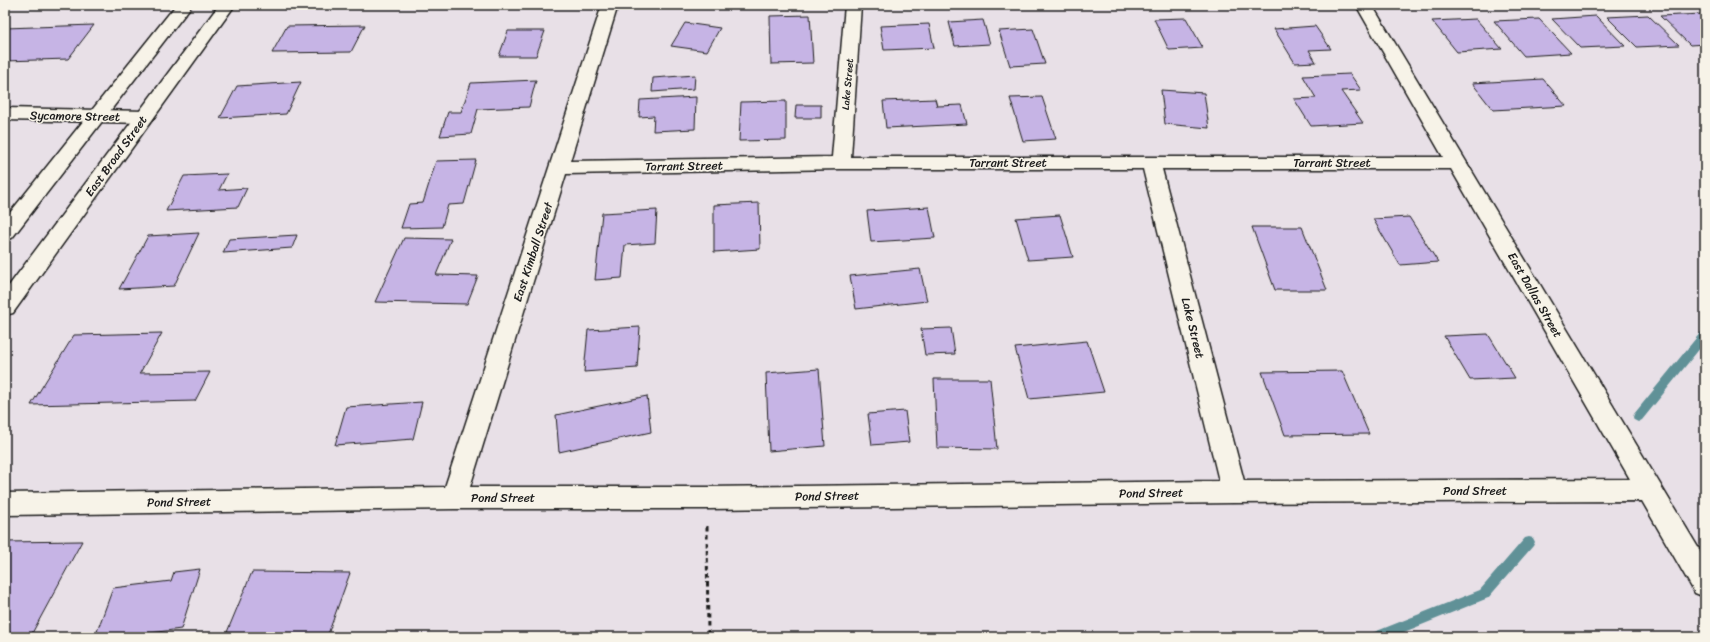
<svg xmlns="http://www.w3.org/2000/svg" width="1710" height="642" viewBox="0 0 1710 642" font-family="Sriracha,sans-serif">
  <rect width="100%" height="100%" fill="#e8e0e7"/>
  <filter id="ink" filterUnits="userSpaceOnUse"><feTurbulence type="fractalNoise" baseFrequency=".025" numOctaves="2"/><feDisplacementMap in="SourceGraphic" scale="8" xChannelSelector="R" yChannelSelector="G"/><feConvolveMatrix kernelMatrix="1 2 1 2 8 2 1 2 1" color-interpolation-filters="sRGB"/></filter>
  <g filter="url(#ink)">
    <g fill="none" stroke-linecap="round" stroke-linejoin="round">
      <path fill="#609197" fill-rule="evenodd" d="M 1705,331 L 1705,342 L 1642,420 L 1638,422 L 1634,420 L 1633,417 L 1634,414 L 1701,332 Z
        M 1529,537 L 1533,538 L 1535,542 L 1533,546 L 1488,598 L 1392,637 L 1370,637 L 1372,633 L 1480,590 L 1525,538 Z"/>
    </g>
    <path fill="#c6b4e5" stroke="#1c1c1c" d="M 57,5 L 105,5 L 102,8 L 54,7 Z
      M 1702,14 L 1705,16 L 1705,44 L 1690,45 L 1660,16 Z
      M 810,15 L 813,63 L 771,64 L 770,16 Z
      M 1648,15 L 1679,45 L 1637,47 L 1607,17 Z
      M 1596,16 L 1625,46 L 1580,48 L 1552,19 Z
      M 1186,18 L 1203,48 L 1169,50 L 1154,19 Z
      M 1476,19 L 1502,49 L 1457,52 L 1432,21 Z
      M 1539,19 L 1571,53 L 1524,56 L 1494,21 Z
      M 983,20 L 990,44 L 955,46 L 949,22 Z
      M 685,23 L 720,28 L 707,51 L 671,46 Z
      M 929,24 L 934,48 L 884,50 L 880,26 Z
      M 94,25 L 68,59 L 5,61 L 5,28 Z
      M 365,25 L 351,52 L 272,53 L 287,26 Z
      M 1315,26 L 1331,49 L 1309,50 L 1316,62 L 1295,63 L 1274,29 Z
      M 1033,29 L 1045,64 L 1010,66 L 999,31 Z
      M 508,31 L 545,31 L 536,56 L 499,56 Z
      M 1350,74 L 1361,90 L 1341,91 L 1363,123 L 1311,126 L 1294,99 L 1316,98 L 1303,76 Z
      M 695,75 L 694,89 L 652,92 L 653,78 Z
      M 1543,79 L 1566,106 L 1493,110 L 1472,83 Z
      M 536,80 L 529,107 L 478,109 L 471,134 L 440,136 L 448,112 L 461,112 L 471,83 Z
      M 301,82 L 286,114 L 220,118 L 237,86 Z
      M 1161,90 L 1204,93 L 1209,128 L 1165,124 Z
      M 696,97 L 695,129 L 653,131 L 654,116 L 639,117 L 640,100 Z
      M 1042,97 L 1056,139 L 1023,141 L 1010,98 Z
      M 935,99 L 937,106 L 962,105 L 967,124 L 886,128 L 883,101 Z
      M 786,101 L 786,140 L 739,141 L 741,102 Z
      M 796,105 L 821,105 L 821,118 L 795,118 Z
      M 476,160 L 464,204 L 448,205 L 442,227 L 401,228 L 409,204 L 423,203 L 436,161 Z
      M 227,174 L 219,190 L 247,188 L 238,207 L 166,211 L 184,176 Z
      M 759,203 L 760,249 L 714,252 L 714,205 Z
      M 929,207 L 935,238 L 871,242 L 867,211 Z
      M 657,210 L 655,243 L 625,245 L 622,278 L 595,280 L 602,213 Z
      M 1060,215 L 1073,257 L 1028,260 L 1016,218 Z
      M 1409,217 L 1438,262 L 1400,265 L 1373,219 Z
      M 1252,227 L 1302,227 L 1327,290 L 1275,290 Z
      M 199,233 L 174,286 L 119,289 L 148,236 Z
      M 297,235 L 292,248 L 223,253 L 229,239 Z
      M 404,238 L 451,239 L 436,275 L 478,276 L 467,304 L 375,302 Z
      M 920,269 L 927,301 L 856,309 L 850,276 Z
      M 640,327 L 637,368 L 584,372 L 588,330 Z
      M 951,328 L 955,354 L 925,355 L 921,329 Z
      M 162,333 L 140,373 L 210,372 L 195,401 L 31,405 L 74,335 Z
      M 1488,334 L 1515,378 L 1470,380 L 1444,336 Z
      M 1087,341 L 1104,392 L 1029,399 L 1015,348 Z
      M 819,369 L 825,446 L 769,451 L 766,373 Z
      M 1342,371 L 1369,434 L 1285,435 L 1262,372 Z
      M 934,379 L 990,379 L 997,449 L 937,448 Z
      M 647,396 L 651,432 L 559,452 L 556,415 Z
      M 422,402 L 413,439 L 335,445 L 346,407 Z
      M 905,411 L 909,442 L 872,445 L 868,414 Z
      M 82,541 L 30,637 L 5,637 L 5,542 Z
      M 200,569 L 181,629 L 119,637 L 95,637 L 113,588 L 171,581 L 174,572 Z
      M 252,572 L 350,573 L 327,637 L 225,637 Z"/>
    <g fill="none" stroke-linecap="round" stroke-linejoin="round">
      <defs>
        <path id="street" d="M 602,5 L 618,5 L 570,161 L 832,157 L 845,5 L 861,5 L 851,157 L 1443,157 L 1356,5 L 1372,5 L 1705,559 L 1705,597 L 1695,593 L 1642,501 L 1234,503 L 708,509 L 454,509 L 5,515 L 5,493 L 445,487 ZM 841,169 L 1143,169 L 1219,481 L 708,487 L 470,487 L 566,174 ZM 1162,169 L 1451,169 L 1630,479 L 1244,481 Z
          M 5,108 L 145,111 L 151,113 L 154,117 L 151,121 L 145,123 L 5,120 Z"/>
        <path id="secondary" d="M 176,5 L 192,5 L 12,238 L 5,240 L 5,219 Z
          M 219,5 L 235,5 L 13,313 L 5,315 L 5,291 Z"/>
      </defs>
      <use href="#street" stroke="#1c1c1c" stroke-width="3"/>
      <use href="#secondary" stroke="#1c1c1c" stroke-width="3"/>
      <path stroke="#1c1c1c" stroke-width="3" stroke-dasharray="4.5 3.5" stroke-linecap="butt" d="M 707,526 L 708,637"/>
      <use href="#street" fill="#f7f3e8" fill-rule="evenodd"/>
      <use href="#secondary" fill="#f7f3e8" fill-rule="evenodd"/>
    </g>
  </g>
  <g text-anchor="middle" stroke-width="3" stroke-linejoin="round" paint-order="stroke">
    <g font-size="10" fill="#1c1c1c" stroke="#f7f3e8">
      <text transform="translate(847 84) rotate(-85)" y="4">Lake Street</text>
    </g>
    <g font-size="12" fill="#1c1c1c" stroke="#f7f3e8">
      <text transform="translate(75 116) rotate(1)" y="4">Sycamore Street</text>
      <text transform="translate(116 156) rotate(-54)" y="4">East Broad Street</text>
      <text x="1008" y="167">Tarrant Street</text>
      <text x="1332" y="167">Tarrant Street</text>
      <text transform="translate(684 166) rotate(-1)" y="4">Tarrant Street</text>
      <text transform="translate(533 252) rotate(-72)" y="4">East Kimball Street</text>
      <text transform="translate(1535 295) rotate(60)" y="4">East Dallas Street</text>
      <text transform="translate(1193 328) rotate(76)" y="4">Lake Street</text>
      <text x="1475" y="495">Pond Street</text>
      <text transform="translate(1151 493) rotate(-1)" y="4">Pond Street</text>
      <text transform="translate(827 496) rotate(-1)" y="4">Pond Street</text>
      <text x="503" y="502">Pond Street</text>
      <text transform="translate(179 502) rotate(-1)" y="4">Pond Street</text>
    </g>
  </g>
  <rect width="1710" height="642" fill="none" stroke="#f7f3e8" stroke-width="20"/>
  <rect x="10" y="10" width="1690" height="622" fill="none" stroke="#1c1c1c" stroke-width="1.5" filter="url(#ink)"/>
</svg>
